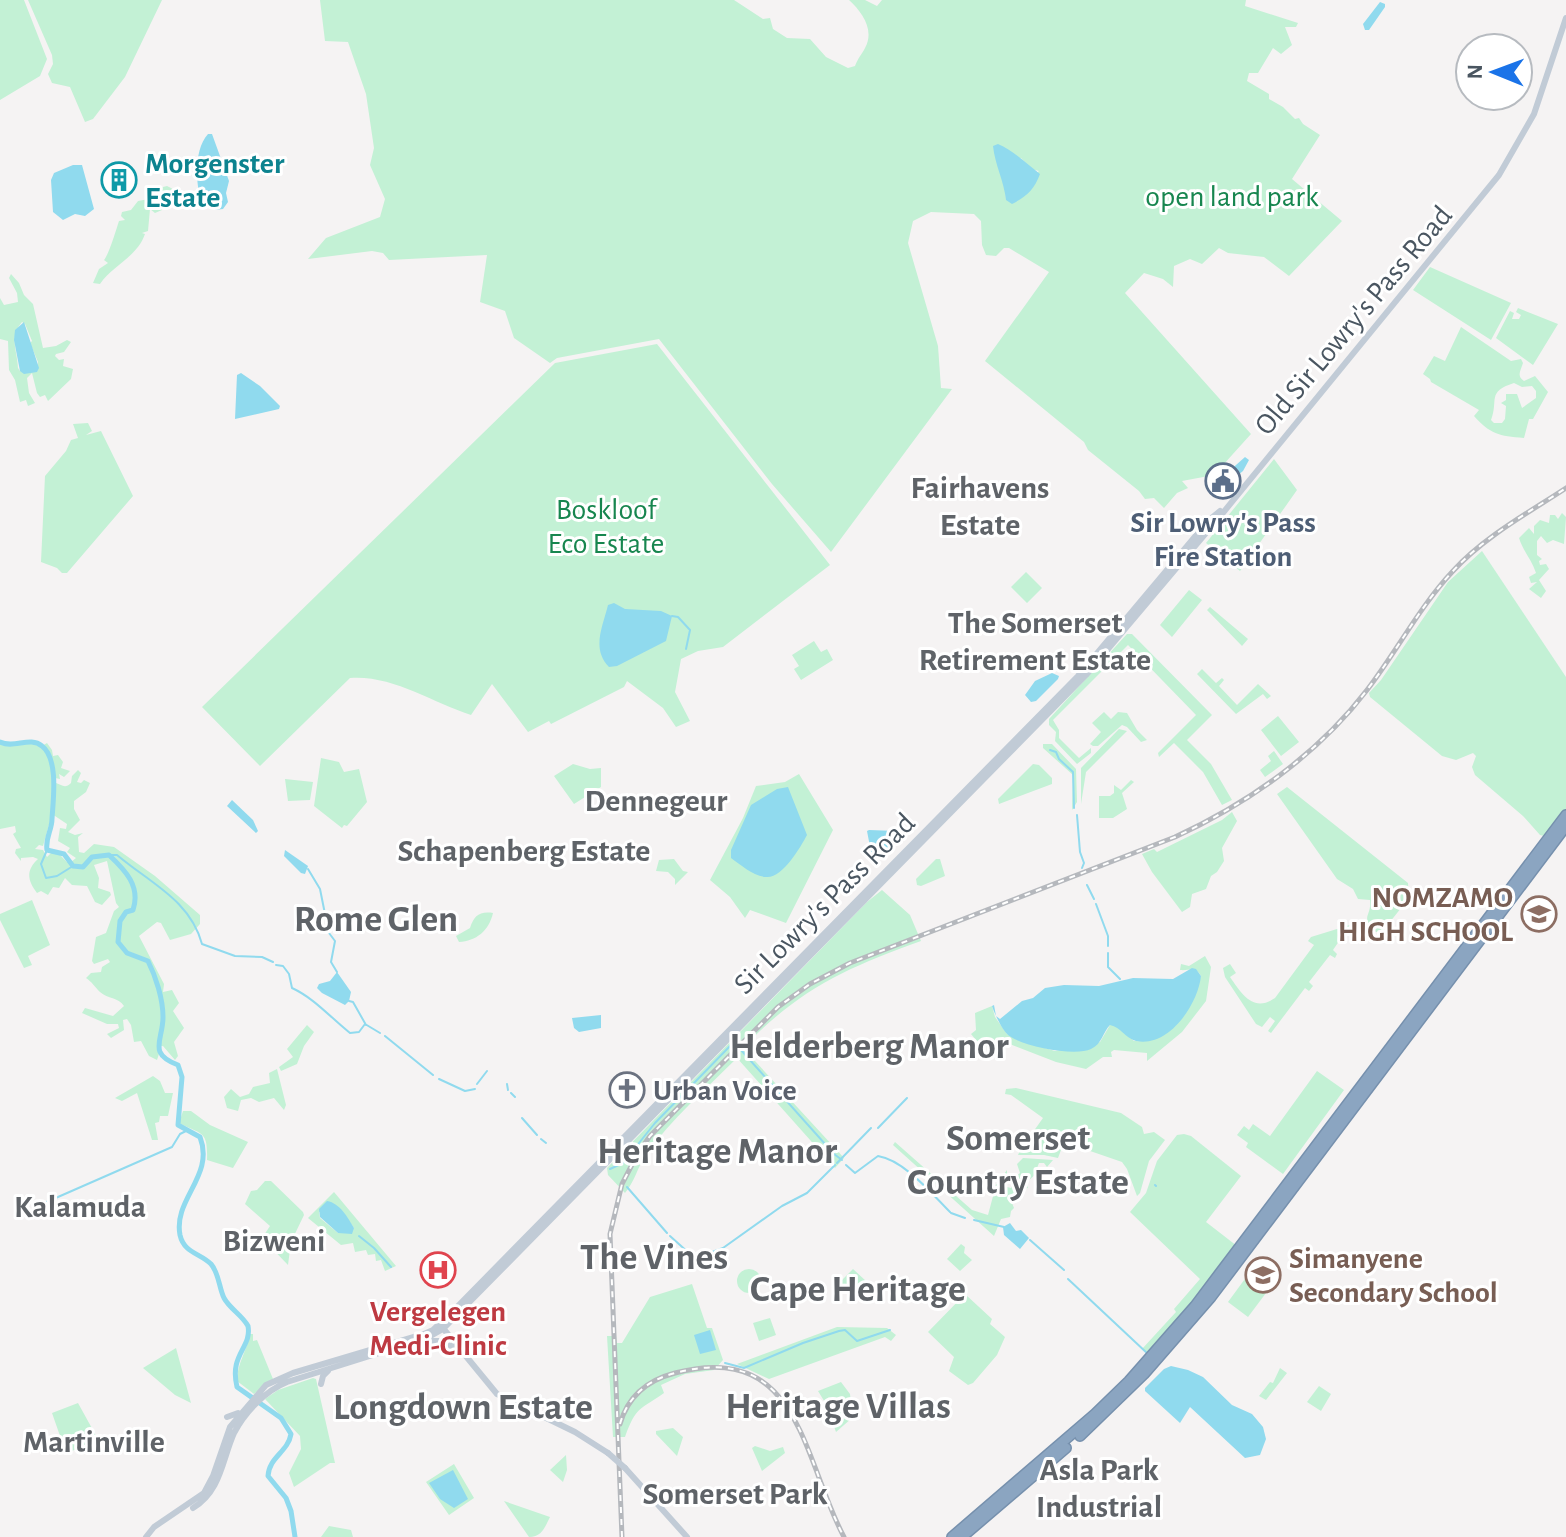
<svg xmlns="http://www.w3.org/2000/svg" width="1566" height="1537" viewBox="0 0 1566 1537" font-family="'Alegreya Sans',sans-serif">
  <rect width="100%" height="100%" fill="#f5f3f3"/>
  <path fill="#c3f1d5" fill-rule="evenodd" d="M 0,0 L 24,0 L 47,59 L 40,76 L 0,100 Z
    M 28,0 L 162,0 L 125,77 L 93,119 L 85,122 L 70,87 L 52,83 L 48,74 L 53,64 L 52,55 Z
    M 320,0 L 734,0 L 763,19 L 770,18 L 773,29 L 787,38 L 810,39 L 826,57 L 848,68 L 855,66 C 858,58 862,54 865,48 C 875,30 862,12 849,0 L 865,0 L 877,6 L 882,0 L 1246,0 L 1245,6 L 1298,23 L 1296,27 L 1285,27 L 1292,45 L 1281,54 L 1273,48 L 1258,73 L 1249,73 L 1247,81 L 1269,94 L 1269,99 L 1283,107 L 1295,119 L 1299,118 L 1303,124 L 1320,135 L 1292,179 L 1342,221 L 1289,276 L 1264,257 L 1228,253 L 1219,248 L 1202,264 L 1190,259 L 1174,266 L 1173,287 L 1163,279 L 1144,273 L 1125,293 L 1251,434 L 1214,475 L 1182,481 L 1188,488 L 1177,493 L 1164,508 L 1154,498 L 1145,499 L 1139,491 L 1088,450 L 1084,442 L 985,361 L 1049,272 L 1009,248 L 1004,248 L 996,256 L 986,255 L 982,245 L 981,221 L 974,214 L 931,212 L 913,221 L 908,243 L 938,346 L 941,388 L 952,389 L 831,552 L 772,484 L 659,339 L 557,358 L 550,363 L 514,338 L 505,311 L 480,302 L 487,255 L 389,260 L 383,253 L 372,251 L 308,259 L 326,238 L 380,217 L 385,199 L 370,165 L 374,148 L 366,94 L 348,42 L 325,41 ZM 1021,158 L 1031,169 L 1039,171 L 1006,200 L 1005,184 L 998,167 Z
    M 167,186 L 173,189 L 170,199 L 164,202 L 162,210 L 155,213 L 150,209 L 148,231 L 142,233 L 145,234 C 137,257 113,265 100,284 L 93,283 L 99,269 L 108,263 L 104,260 C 109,254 116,230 119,221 L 125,220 L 121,216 L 122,212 L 131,210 L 138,201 L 149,199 L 154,193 L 158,193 L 159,188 Z
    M 1430,267 L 1511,303 L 1491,340 L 1413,290 Z
    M 11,274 L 19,283 L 24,295 L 33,304 L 43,348 L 56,346 L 67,340 L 71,342 L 64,352 L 56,354 L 55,356 L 59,360 L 64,359 L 63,366 L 73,369 L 71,379 L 48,401 L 45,395 L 40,397 L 37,393 L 32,373 L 27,378 L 29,393 L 35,403 L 28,406 L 26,400 L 20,402 L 15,380 L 9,370 L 8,341 L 0,339 L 0,298 L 4,305 L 18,302 L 17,293 L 9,278 ZM 22,322 L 25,324 L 32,341 L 30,343 L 38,362 L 37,372 L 20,371 L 18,368 C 17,349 9,337 22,322 Z
    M 1518,308 L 1558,324 L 1533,365 L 1496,338 L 1510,311 L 1514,313 L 1512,319 L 1519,319 L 1521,315 L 1516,312 Z
    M 1461,327 L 1511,361 L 1521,359 L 1523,363 C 1521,370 1516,376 1524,381 L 1535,376 L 1548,392 L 1533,419 L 1529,419 L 1524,438 C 1499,436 1490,434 1474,416 L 1479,410 L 1431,382 L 1430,379 L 1423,374 L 1434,356 L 1445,361 ZM 1514,383 L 1522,387 L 1532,386 L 1536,391 L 1536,398 L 1522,408 L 1517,394 L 1506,394 L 1506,400 L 1501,403 L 1506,406 L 1505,419 L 1502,423 L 1494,423 L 1491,420 C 1499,400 1486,392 1514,383 Z
    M 657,344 L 830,565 L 723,647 L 698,651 L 681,659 L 675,692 L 690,721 L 676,727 L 663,708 L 627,681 L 624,687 L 551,724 L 549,721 L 528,732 L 492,684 L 471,715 C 431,702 393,675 350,678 L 260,766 L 202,707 L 555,363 Z
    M 88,423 L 92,431 L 86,435 L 101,431 L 133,496 L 67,573 L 62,573 L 57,568 L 41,562 L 45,476 L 66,451 L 71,440 L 78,438 L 73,424 Z
    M 1274,459 L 1297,490 L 1240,571 L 1206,543 Z
    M 1562,513 L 1566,517 L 1564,544 L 1553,540 L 1547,543 L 1541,536 L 1537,541 L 1537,555 L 1542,559 L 1539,561 L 1540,565 L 1546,564 L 1549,569 L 1539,580 L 1546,591 L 1541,598 L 1529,589 L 1537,582 L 1531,583 L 1529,577 L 1536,573 C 1532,560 1523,551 1519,538 L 1529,528 L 1534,534 L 1534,526 L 1540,520 L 1549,523 L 1550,515 L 1555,515 L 1558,519 Z
    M 1482,551 L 1566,677 L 1566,811 L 1544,836 L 1540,835 L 1523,816 L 1475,775 L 1472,767 L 1476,756 L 1473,753 L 1456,760 L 1442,756 L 1370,697 L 1369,693 L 1381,680 L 1448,582 Z
    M 1026,572 L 1042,588 L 1027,603 L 1011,587 Z
    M 1189,590 L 1202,600 L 1172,637 L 1160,625 Z
    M 1210,607 L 1248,639 L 1242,646 L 1207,610 Z
    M 1127,634 L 1132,634 L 1212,715 L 1187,740 L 1211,764 L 1232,800 L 1222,805 L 1203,772 L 1174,743 L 1159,757 L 1158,753 L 1196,715 L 1128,645 L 1053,720 L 1059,730 L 1059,738 L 1079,758 L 1091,748 L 1091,753 L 1077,764 L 1055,741 L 1056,732 L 1049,725 L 1049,719 Z
    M 814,641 L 821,652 L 827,649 L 833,660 L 801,680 L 794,669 L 799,666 L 792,655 Z
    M 1202,669 L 1216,683 L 1222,678 L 1224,680 L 1219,686 L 1237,705 L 1258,684 L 1271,696 L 1267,699 L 1263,694 L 1236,714 L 1197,674 Z
    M 1104,712 L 1111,719 L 1118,712 L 1127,713 L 1137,730 L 1147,740 L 1141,742 L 1127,727 L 1122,725 L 1098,746 L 1093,746 L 1090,744 L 1101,732 L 1092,723 Z
    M 1278,716 L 1299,742 L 1281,756 L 1261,730 Z
    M 1119,729 L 1127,731 L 1086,772 L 1081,804 L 1081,768 Z
    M 0,742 C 9,747 17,747 27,742 L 42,746 L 47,743 L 52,750 L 53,756 L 58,755 L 63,762 L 61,768 L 70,771 L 64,777 L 59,774 L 60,779 L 55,778 L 56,783 C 62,785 65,789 71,783 L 72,776 L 78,770 L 81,773 L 77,782 L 81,783 L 84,780 L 90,783 L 86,792 L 74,801 L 74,809 L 80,820 L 68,832 L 75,835 L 83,833 L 78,837 L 79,852 L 84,853 L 94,844 L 114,847 L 155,876 L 200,915 L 200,924 L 191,934 L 170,940 L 161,923 L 157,922 L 139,936 L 164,984 L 163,992 L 172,990 L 179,1003 L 173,1011 L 184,1028 L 174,1042 L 178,1056 L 175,1060 L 163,1046 L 157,1047 L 159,1054 L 157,1060 L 149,1056 L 141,1041 L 134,1042 L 131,1025 L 127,1019 L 123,1020 L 124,1030 L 111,1038 L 107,1034 L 119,1028 L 118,1024 L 107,1024 L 82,1013 L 85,1008 L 113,1016 L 124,1006 C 118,997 108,999 100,992 C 95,987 92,982 86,978 L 91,973 L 101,972 L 102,967 L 110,962 L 108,959 L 94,964 L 92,961 L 96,937 L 106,933 L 114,911 L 119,907 L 116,903 L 107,861 L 94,865 L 99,878 L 98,888 L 110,892 L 111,895 L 102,905 L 95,902 L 87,886 L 72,885 L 65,878 L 59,888 L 53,887 L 48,895 L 41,891 L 37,893 C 27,880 26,870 38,859 L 33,857 L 21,858 L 21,861 L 15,853 L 16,849 L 21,848 L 13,834 L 16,832 L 15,826 L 0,829 ZM 52,814 L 67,824 L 66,829 L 60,828 L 58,841 L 70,848 L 67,852 L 76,858 L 71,862 L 67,862 L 57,852 L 52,852 L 47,857 L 43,850 L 35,849 L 39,845 L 43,846 Z
    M 1043,744 L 1052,744 L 1076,769 L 1077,802 L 1072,810 L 1073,775 L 1043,748 Z
    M 1274,751 L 1283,764 L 1265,777 L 1260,770 L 1271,761 L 1268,756 Z
    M 321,758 L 339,762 L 344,772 L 359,769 L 367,802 L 347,826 L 344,825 L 342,828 L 314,806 Z
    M 573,764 L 590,769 L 601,768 L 601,787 L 574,804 L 554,776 Z
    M 1033,764 L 1039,765 L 1052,778 L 1052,784 L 999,804 L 998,799 Z
    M 799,774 L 833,830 L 786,923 L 750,910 L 745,918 L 730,897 L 710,880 L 743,818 L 756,786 L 785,782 Z
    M 285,779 L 313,782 L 310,800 L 288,801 Z
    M 1131,780 L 1134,782 L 1122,793 L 1127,809 L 1113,818 L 1099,818 L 1099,796 L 1110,796 L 1114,793 L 1114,785 L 1121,790 Z
    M 1287,787 L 1408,883 L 1409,898 L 1382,932 L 1376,932 C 1359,916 1372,917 1370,900 L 1358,899 L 1353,889 L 1337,879 L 1277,794 Z
    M 1232,812 L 1237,821 L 1222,848 L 1224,861 L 1217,872 L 1211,876 L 1206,889 L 1192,894 L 1190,907 L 1182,912 L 1152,872 L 1142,854 L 1154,849 L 1157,852 L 1222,820 Z
    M 674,859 L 683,871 L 688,872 L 675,885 L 675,879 L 668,872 L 656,871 L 659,860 Z
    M 936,859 L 940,859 L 945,876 L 921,886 L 917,885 L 916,879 Z
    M 882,890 L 910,915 L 921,941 C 846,968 799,989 743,1048 L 844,1158 L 835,1168 L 737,1058 C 706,1089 671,1119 646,1155 C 637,1168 635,1181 625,1193 L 608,1175 L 607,1168 L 867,902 Z
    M 32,900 L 50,945 L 28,956 L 32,965 L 24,968 L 0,920 L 0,914 Z
    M 493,913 C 489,931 476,941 459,942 L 456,936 L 470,928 C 474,916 479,911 493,913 Z
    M 1350,925 L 1333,950 L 1337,954 L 1335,958 L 1330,955 L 1309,982 L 1313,986 L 1309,991 L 1305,988 L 1271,1033 L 1268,1031 L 1275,1021 L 1270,1017 L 1262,1027 L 1256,1024 L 1225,977 L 1223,968 L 1230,964 L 1236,973 L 1230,977 C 1242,994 1253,1013 1275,998 L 1314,945 L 1308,941 L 1311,937 Z
    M 1205,956 L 1211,967 L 1206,1001 L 1182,1032 L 1147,1061 L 1147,1053 L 1114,1050 L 1111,1052 L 1112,1057 L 1103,1057 L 1086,1069 L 1056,1062 L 1007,1043 L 1004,1052 C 989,1049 980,1046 971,1034 L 976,1030 L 975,1013 L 992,1006 L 995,1017 L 1007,1034 L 1038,1046 L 1055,1051 L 1100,1042 L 1110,1025 L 1115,1025 L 1134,1041 C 1173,1044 1186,1004 1201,976 C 1195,966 1190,971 1180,970 L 1181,964 L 1189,966 Z
    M 307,1025 L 314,1032 L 304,1046 L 297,1064 L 281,1071 L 279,1067 L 293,1057 L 287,1049 Z
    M 277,1069 L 286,1105 L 284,1110 L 274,1098 L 259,1102 L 251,1098 L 241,1100 L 238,1111 L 227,1108 L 224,1097 L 231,1089 L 240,1097 L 249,1094 L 253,1087 L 270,1083 L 269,1073 Z
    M 1317,1071 L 1344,1090 L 1283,1174 L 1246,1147 L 1248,1143 L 1237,1135 L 1244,1126 L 1249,1130 L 1253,1124 L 1270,1136 Z
    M 153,1076 L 160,1081 L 165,1093 L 173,1093 L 168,1116 L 160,1116 L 159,1122 L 155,1123 L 158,1140 L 152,1140 L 137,1093 L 122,1101 L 115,1098 Z
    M 1016,1088 L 1121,1113 L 1142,1127 L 1144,1134 L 1154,1132 L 1165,1140 L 1149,1161 L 1140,1193 L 1137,1196 L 1127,1169 L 1122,1162 L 1064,1142 L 1058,1158 L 1044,1155 L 1018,1155 L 1022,1146 L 1027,1147 L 1030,1142 L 1036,1140 L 1036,1135 L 1033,1132 L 1043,1118 L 1011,1095 L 1005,1094 L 1006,1089 Z
    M 183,1111 L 191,1111 L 210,1125 L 248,1142 L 233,1168 L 207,1160 C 208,1130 202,1135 179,1123 Z
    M 1184,1134 L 1191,1136 L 1241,1176 L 1206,1222 L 1237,1246 L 1149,1356 L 1142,1349 L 1176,1312 L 1174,1309 L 1200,1279 L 1130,1212 L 1146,1193 L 1157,1161 L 1177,1135 Z
    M 895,1142 L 972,1210 L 988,1215 L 996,1185 L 1007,1170 L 1007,1187 L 1011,1188 L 1015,1177 L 1020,1173 L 1017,1164 L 1023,1158 L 1053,1160 L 1047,1167 L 1044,1163 L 1039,1163 L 1037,1168 L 1039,1171 L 1026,1183 L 1028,1188 L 1018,1190 L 1017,1194 L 1022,1199 L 1012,1203 L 1014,1208 L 1011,1211 L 1010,1217 L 1001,1219 L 994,1236 L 893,1145 Z
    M 265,1181 L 271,1181 L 303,1212 L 304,1215 L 291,1242 L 288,1265 L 262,1238 L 270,1226 L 245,1204 L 251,1191 L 257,1190 Z
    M 334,1192 L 396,1266 L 385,1271 L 381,1260 L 376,1261 L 375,1254 L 368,1255 L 366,1250 L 355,1252 L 353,1243 L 341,1245 L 308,1218 ZM 342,1211 L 354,1228 L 338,1233 L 320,1218 L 319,1212 Z
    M 961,1244 L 965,1247 L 964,1253 L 972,1260 L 960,1271 L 947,1259 Z
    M 1261,1257 L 1281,1273 L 1248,1317 L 1228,1302 Z
    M 853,1269 L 880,1294 L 878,1296 L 850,1296 L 838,1284 Z
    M737 1281a12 12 0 1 1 24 0a12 12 0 1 1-24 0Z
    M 692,1284 L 707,1328 L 712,1328 L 723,1360 L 714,1370 L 685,1374 L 661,1385 L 664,1393 C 640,1410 636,1406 625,1437 L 613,1437 L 607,1336 L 616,1336 L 617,1343 L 622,1343 L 650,1297 Z
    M 965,1294 L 992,1319 L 990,1324 L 1005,1337 L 997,1355 L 973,1383 L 968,1385 L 949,1371 L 954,1357 L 928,1332 Z
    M 770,1318 L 776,1335 L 759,1341 L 753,1323 Z
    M 837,1327 L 887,1328 L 896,1335 L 891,1341 L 885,1337 L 769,1379 L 737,1364 Z
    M 250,1334 L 253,1334 L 253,1341 L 257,1340 L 273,1379 L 254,1394 L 237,1381 C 237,1363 247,1351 250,1334 Z
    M 176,1348 L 191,1403 L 175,1395 L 143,1368 Z
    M 1280,1368 L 1287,1373 L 1266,1400 L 1259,1396 L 1270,1382 L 1273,1383 Z
    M 313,1378 L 316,1379 L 335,1463 L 330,1463 L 294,1487 L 289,1473 L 301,1449 L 300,1436 L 265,1399 L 278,1390 Z
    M 841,1382 L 850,1394 L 851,1402 L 860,1411 L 836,1432 L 826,1404 L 818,1391 Z
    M 1319,1386 L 1331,1394 L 1321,1411 L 1307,1402 Z
    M 78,1403 L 99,1441 L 66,1453 L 52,1413 Z
    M 673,1428 L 683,1437 L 677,1456 L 656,1434 L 656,1431 Z
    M 755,1446 L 770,1451 L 783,1447 L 785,1453 L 762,1471 L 752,1448 Z
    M 566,1455 L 567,1470 L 563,1482 L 550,1470 Z
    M 454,1464 L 474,1498 L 449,1515 L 426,1482 Z
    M 504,1501 L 550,1517 C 545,1527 542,1537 529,1537 Z
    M 329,1526 L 351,1530 L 353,1537 L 321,1537 Z"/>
  <path fill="#90daee" d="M 1380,2 L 1385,4 L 1385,7 L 1369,30 L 1365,30 L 1363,24 Z
    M 208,134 L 212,134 L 229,181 L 226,193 L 228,202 L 223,209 L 215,210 L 202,203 C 195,184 194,149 208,134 Z
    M 998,144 C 1014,151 1027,164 1040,174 C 1034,190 1027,196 1012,204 L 1006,200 C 1004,181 995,165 993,146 Z
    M 73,165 L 82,165 L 94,209 L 85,216 L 75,214 L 63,220 L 53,212 L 51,180 L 54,173 Z
    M 24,322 L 39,368 L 37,372 L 24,374 L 20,371 L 14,340 L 15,330 Z
    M 241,373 L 260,386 L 280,406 L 279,409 L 235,419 L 237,375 Z
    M 1245,457 L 1249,460 L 1243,471 L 1232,480 L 1228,479 L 1227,473 Z
    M 614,603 L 625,609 L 661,611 L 672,616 L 666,641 L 617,666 L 609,667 C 591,649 603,626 608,605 Z
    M 1052,673 L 1059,676 L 1058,679 L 1036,701 L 1031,702 L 1025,695 L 1035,681 Z
    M 788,787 L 807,835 C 800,848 782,879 766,877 C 753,876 741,865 731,858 L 731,850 L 751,805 L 777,789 Z
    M 232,800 L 253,820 L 258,831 L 256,833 L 227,806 Z
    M 869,830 L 897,831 L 900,839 L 877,860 L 871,852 L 867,831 Z
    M 285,850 L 308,866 L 305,874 L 301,873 L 284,856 Z
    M 1192,968 L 1196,969 L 1201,976 C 1198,1004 1169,1048 1136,1041 C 1125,1038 1121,1027 1110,1025 C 1103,1032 1102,1044 1091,1049 C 1075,1057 1019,1046 1007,1034 C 1002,1029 994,1013 992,1006 L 994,1005 L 996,1016 L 1000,1019 L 1022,1001 L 1033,998 L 1045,988 L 1064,985 L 1099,986 L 1133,978 L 1173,979 Z
    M 337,972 L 351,992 L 349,1001 L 345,1005 L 322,993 L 317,988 L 319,984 L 330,981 Z
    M 601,1015 L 601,1028 L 579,1032 L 574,1028 L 572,1018 Z
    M 327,1201 C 340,1203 348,1218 354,1228 L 352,1234 L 338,1233 L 320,1217 L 319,1209 Z
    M 1010,1223 L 1016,1231 L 1021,1230 L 1029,1238 L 1020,1249 L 1004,1235 L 1003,1227 Z
    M 710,1330 L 716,1350 L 700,1354 L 694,1335 Z
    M 1171,1366 L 1188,1370 L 1203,1377 L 1232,1405 L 1252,1414 L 1263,1427 L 1266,1439 L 1260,1455 L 1245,1458 L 1190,1407 L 1180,1423 L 1145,1391 L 1145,1388 L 1164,1369 Z
    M 453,1470 L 468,1499 L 454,1508 L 440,1499 L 429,1483 Z"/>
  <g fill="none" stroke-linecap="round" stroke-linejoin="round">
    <path stroke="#90daee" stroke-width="2" d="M 672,616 L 678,617 L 690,630 L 686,649
      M 1050,750 L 1056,752 L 1059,759 L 1073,772 L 1074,808
      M 1077,815 L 1080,852 L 1084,863 L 1082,868
      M 47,850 L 41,864 L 46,878 L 57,876 L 73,866
      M 109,855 L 117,855 C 150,883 190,900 202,944 L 235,956 L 262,957 L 273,962
      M 308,869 L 320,889 L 325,914
      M 1087,885 L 1094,899
      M 1096,904 L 1108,936 L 1108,946
      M 323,925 L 335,941 L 331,962 L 337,972
      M 1108,953 L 1108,967 L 1120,979
      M 276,965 L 283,966 L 289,974 L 292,988 C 314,998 331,1018 350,1033 L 359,1032 L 365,1024 L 380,1033
      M 349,1001 L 353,1002 L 366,1025
      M 385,1036 L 433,1075
      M 741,1050 L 834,1154 L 842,1160
      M 439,1079 L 465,1091 L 475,1089
      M 477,1084 L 487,1071
      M 507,1084 L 508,1090
      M 511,1093 L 515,1097
      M 522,1118 L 537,1135
      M 878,1128 L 907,1098
      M 541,1139 L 546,1143
      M 837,1163 L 871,1128
      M 846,1165 L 855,1173 L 878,1156 C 904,1160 932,1194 950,1212
      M 610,1169 L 623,1163 L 655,1123 L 732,1044 L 737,1045
      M 1155,1185 L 1156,1186
      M 627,1187 L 667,1233
      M 42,1204 L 172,1147 L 180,1134 L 188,1130
      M 951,1213 L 965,1218
      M 974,1220 L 1004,1227
      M 359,1236 L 374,1248 L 391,1267
      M 670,1236 L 690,1254 L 704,1255 L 723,1248 L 782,1206 L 807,1193 L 835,1165
      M 1030,1240 L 1064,1270
      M 1068,1279 L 1148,1354
      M 725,1363 L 744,1368 L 803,1343 L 839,1331 L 845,1330 L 857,1341 L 890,1330"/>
    <path stroke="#90daee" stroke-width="5" d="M 0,742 C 14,749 30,736 42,746 C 59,759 53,801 52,819 C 52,830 45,838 47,850 L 64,854 L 73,866 L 83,867 L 92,857 L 109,855 C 125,870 141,886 133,910 L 126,912 L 120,921 L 118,942 L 127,953 L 148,961 C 156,977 163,999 163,1017 C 163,1041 147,1053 178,1065 L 182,1077 L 178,1125 L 200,1137 C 215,1176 173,1199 180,1235 C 184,1253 200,1253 211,1264 C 219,1273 219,1288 224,1298 C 230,1309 242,1315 248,1326 C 252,1348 229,1354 237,1387 L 281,1418 L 291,1434 C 288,1452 269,1457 268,1476 L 286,1498 L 291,1511 L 295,1537"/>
    <defs>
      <path id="highway" d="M 1080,1436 L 1144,1374 L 1211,1297 L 1566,826
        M 952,1537 L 1095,1414 L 1129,1381 L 1195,1306 L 1566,815
        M 962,1537 L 1066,1448"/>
    </defs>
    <use href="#highway" stroke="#7690ad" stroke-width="12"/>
    <path stroke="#c1cbd6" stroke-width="6" d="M 442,1327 L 497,1394 L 575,1432 L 608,1453
      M 426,1341 L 439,1341 L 457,1349
      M 321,1384 L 323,1376 L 328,1371
      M 227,1417 L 238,1413
      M 625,1468 L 687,1537
      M 193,1508 C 221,1491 222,1460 234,1433 C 245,1412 265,1391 287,1382 L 427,1338 L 443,1329 L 1086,675 L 1222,514 L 1499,175 L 1534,114 L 1566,18
      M 146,1537 L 154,1527 L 204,1493 L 213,1476 L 230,1427 L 266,1385 L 293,1373 L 424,1334 L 433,1330 L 453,1311 L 1078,676 L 1209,520 L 1220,511"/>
    <use href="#highway" stroke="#8ba5c1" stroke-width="9"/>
    <defs>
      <path id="rail" d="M 620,1424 C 628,1396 648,1380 675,1373 C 800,1340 802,1458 844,1537
        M 622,1537 L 610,1234 L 622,1184 L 638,1153 L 650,1136 L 778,1007 L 810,984 L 850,963 L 1175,837 C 1249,803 1318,754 1367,690 C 1397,651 1420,606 1453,571 C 1484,537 1528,513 1566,488"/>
    </defs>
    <use href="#rail" stroke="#b5b8bd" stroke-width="5"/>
    <use href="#rail" stroke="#fff" stroke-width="2" stroke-dasharray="6" stroke-linecap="butt"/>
    <path stroke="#c1cbd6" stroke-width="6" d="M 608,1453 L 625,1468"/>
  </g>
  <defs>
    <symbol id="building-ring" viewBox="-11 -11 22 22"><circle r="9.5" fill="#fff" stroke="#0f9aa8" stroke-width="1.5"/><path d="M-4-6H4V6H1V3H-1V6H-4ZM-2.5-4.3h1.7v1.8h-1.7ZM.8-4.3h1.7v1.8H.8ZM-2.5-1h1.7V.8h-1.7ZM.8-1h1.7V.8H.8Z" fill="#0f9aa8"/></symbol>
    <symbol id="civic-ring" viewBox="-11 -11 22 22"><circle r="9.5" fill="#fff" stroke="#5c6f8a" stroke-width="1.5"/><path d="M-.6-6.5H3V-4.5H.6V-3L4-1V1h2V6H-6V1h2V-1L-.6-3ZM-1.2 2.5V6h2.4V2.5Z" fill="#5c6f8a"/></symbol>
    <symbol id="school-ring" viewBox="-11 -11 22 22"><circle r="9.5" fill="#fff" stroke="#8d6e63" stroke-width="1.5"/><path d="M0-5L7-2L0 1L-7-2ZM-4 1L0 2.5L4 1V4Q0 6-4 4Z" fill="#8d6e63"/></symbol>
    <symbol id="church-ring" viewBox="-11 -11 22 22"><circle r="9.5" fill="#fff" stroke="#6b7280" stroke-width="1.5"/><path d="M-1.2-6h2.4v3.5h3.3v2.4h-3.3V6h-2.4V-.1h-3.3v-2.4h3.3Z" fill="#6b7280"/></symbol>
    <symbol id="hospital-ring" viewBox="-11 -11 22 22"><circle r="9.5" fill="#fff" stroke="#e0444e" stroke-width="1.5"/><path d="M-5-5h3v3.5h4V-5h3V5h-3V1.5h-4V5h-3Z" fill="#e0444e"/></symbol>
  </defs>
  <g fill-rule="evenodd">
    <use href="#building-ring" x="99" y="160" width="40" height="40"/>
    <use href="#civic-ring" x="1203" y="461" width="40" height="40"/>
    <use href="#school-ring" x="1519" y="894" width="40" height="40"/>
    <use href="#church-ring" x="607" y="1070" width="40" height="40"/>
    <use href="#hospital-ring" x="418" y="1250" width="40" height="40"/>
    <use href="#school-ring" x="1243" y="1255" width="40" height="40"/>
  </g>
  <g text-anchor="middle" stroke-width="6" stroke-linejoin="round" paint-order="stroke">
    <g font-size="30" font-weight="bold" fill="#0d838f" stroke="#fff" text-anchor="start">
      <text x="145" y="173">Morgenster<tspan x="145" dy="34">Estate</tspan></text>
    </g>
    <g font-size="30" fill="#17864f" stroke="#fff">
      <text x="1232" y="206">open land park</text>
      <text x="606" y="519">Boskloof<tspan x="606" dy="34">Eco Estate</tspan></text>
    </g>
    <g font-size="30" fill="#4a5661" stroke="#fff">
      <text transform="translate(1353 320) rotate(-50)" y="10">Old Sir Lowry's Pass Road</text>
      <text transform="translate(824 903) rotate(-45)" y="10">Sir Lowry's Pass Road</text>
    </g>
    <g font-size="30" font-weight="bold" fill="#4e5e75" stroke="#fff">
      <text x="1223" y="532">Sir Lowry's Pass<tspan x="1223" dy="34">Fire Station</tspan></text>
    </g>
    <g font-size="30" font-weight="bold" fill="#785e54" stroke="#fff" text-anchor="end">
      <text x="1513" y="907">NOMZAMO<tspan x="1513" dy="34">HIGH SCHOOL</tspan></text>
      <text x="1289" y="1268" text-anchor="start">Simanyene<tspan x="1289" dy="34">Secondary School</tspan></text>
    </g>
    <g font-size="30" font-weight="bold" fill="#5b616d" stroke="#fff" text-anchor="start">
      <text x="653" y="1100">Urban Voice</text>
    </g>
    <g font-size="30" font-weight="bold" fill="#be3a42" stroke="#fff">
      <text x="438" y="1321">Vergelegen<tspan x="438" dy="34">Medi-Clinic</tspan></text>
    </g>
    <g font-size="32" font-weight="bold" fill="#5f6368" stroke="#fff">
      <text x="980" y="498">Fairhavens<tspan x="980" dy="37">Estate</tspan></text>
      <text x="1035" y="633">The Somerset<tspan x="1035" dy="37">Retirement Estate</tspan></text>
      <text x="656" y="811">Dennegeur</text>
      <text x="524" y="861">Schapenberg Estate</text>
      <text x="80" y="1217">Kalamuda</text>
      <text x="274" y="1251">Bizweni</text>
      <text x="94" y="1452">Martinville</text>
      <text x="1099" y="1480">Asla Park<tspan x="1099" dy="37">Industrial</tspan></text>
      <text x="735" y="1504">Somerset Park</text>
    </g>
    <g font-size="38" font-weight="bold" fill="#5f6368" stroke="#fff">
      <text x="376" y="931">Rome Glen</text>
      <text x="869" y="1058">Helderberg Manor</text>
      <text x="1018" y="1150">Somerset<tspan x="1018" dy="44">Country Estate</tspan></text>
      <text x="717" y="1163">Heritage Manor</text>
      <text x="654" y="1269">The Vines</text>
      <text x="858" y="1301">Cape Heritage</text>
      <text x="838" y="1418">Heritage Villas</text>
      <text x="463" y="1419">Longdown Estate</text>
    </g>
  </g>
  <g transform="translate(1494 72) rotate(271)"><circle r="38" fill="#ffffff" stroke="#b7bbc0" stroke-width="2"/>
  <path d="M0-6L14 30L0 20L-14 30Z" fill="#1a73e8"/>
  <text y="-12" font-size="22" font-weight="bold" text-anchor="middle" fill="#4a5661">N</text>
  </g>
</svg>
